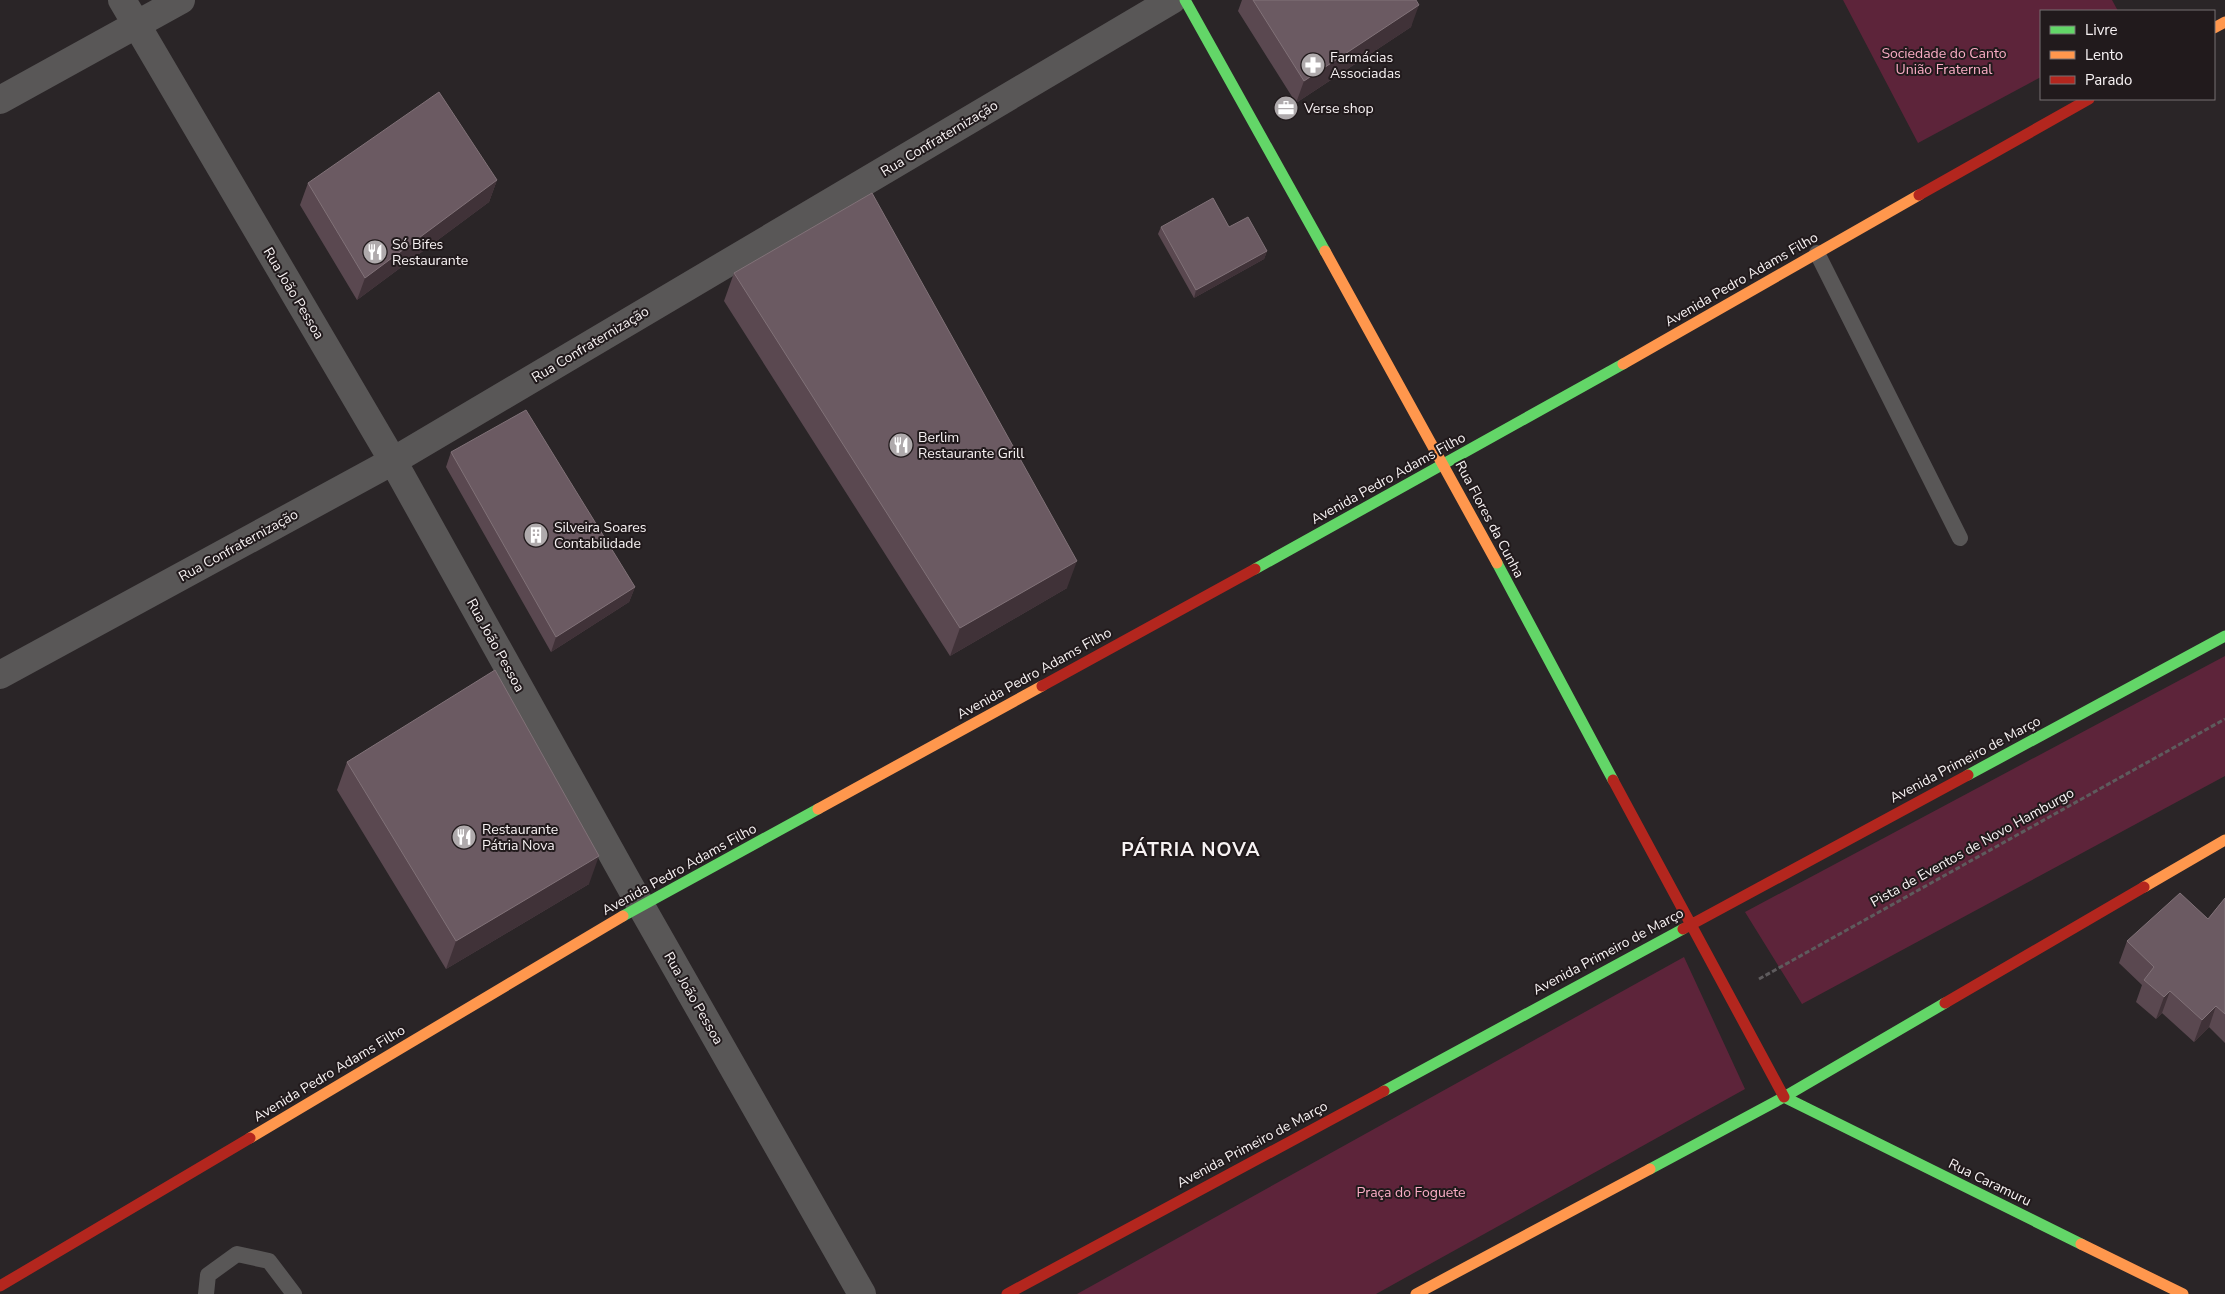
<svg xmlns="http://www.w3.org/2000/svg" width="2225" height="1294" viewBox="0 0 2225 1294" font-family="'Nunito Sans',sans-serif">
  <rect width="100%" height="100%" fill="#2a2527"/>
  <path fill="#5d243a" d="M 1843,0 L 2112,0 L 2118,11 L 2041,11 L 2041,77 L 1918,143 Z
    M 2225,656 L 2225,776 L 1802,1004 L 1745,912 Z
    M 1684,957 L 1745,1089 L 1376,1294 L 1077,1294 Z"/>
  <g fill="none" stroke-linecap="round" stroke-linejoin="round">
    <path stroke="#5e5b5d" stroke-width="3" stroke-dasharray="5 2.5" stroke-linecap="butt" d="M 1759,979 L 2225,719"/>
    <path stroke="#595757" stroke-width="16" d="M 1817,253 L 1960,538
      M 206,1294 L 208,1275 L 237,1254 L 269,1261 L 294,1294"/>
    <path stroke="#595757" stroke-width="28" d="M 122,0 L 393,461 L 641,906 L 862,1294
      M 0,100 L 181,0
      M 0,675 L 393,461 L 1172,0"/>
    <path stroke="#63d668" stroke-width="11" d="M 1185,0 L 1325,251
      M 1497,563 L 1613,780
      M 1255,569 L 1623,364
      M 1968,775 L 2225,636
      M 623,916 L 818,809
      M 1384,1091 L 1683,929
      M 1784,1097 L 2081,1244
      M 1650,1169 L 1784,1097 L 1945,1003"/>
    <path stroke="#ff974d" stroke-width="11" d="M 2214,28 L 2225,22
      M 1325,251 L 1497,563
      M 1623,364 L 1919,195
      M 818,809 L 1042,686
      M 2144,887 L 2225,840
      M 250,1138 L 623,916
      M 2081,1244 L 2183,1294
      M 1416,1294 L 1650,1169"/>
    <path stroke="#b3261e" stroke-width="11" d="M 1919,195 L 2089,99
      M 1042,686 L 1255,569
      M 1613,780 L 1784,1097
      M 1683,929 L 1968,775
      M 1945,1003 L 2144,887
      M 0,1286 L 250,1138
      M 1007,1294 L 1384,1091"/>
  </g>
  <path fill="#5a4850" d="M 1242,0 L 1416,0 L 1411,27 L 1296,103 L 1238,11 Z
    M 497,180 L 489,202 L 357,300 L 300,205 L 308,183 Z
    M 1161,227 L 1229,227 L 1267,251 L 1264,259 L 1194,298 L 1158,234 Z
    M 734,273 L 1067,588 L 950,656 L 724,301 Z
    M 451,452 L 635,587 L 629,602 L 551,652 L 446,467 Z
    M 347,762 L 589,884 L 446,969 L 337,790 Z
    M 2225,898 L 2225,1043 L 2209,1027 L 2194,1042 L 2162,1013 L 2156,1019 L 2136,1002 L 2142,985 L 2119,963 L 2127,941 L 2208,919 Z"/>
  <path fill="#403238" d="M 1419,5 L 1411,27 L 1296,103 L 1304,81 Z
    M 497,180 L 489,202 L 357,300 L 365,278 Z
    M 1267,251 L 1264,259 L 1194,298 L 1196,290 Z
    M 1077,561 L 1067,588 L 950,656 L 960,628 Z
    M 635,587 L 629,602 L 551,652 L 556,637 Z
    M 599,856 L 589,884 L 446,969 L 456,941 Z
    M 2170,991 L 2162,1013 L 2156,1019 L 2164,997 Z
    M 2216,1006 L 2209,1027 L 2194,1042 L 2202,1020 Z"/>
  <path fill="#6b5a62" stroke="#817278" d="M 1253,0 L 1416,0 L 1419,5 L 1304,81 Z
    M 439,92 L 497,180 L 365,278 L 308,183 Z
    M 872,193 L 1077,561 L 960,628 L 734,273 Z
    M 1213,198 L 1229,227 L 1248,217 L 1267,251 L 1196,290 L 1161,227 Z
    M 526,410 L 635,587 L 556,637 L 451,452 Z
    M 495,670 L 599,856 L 456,941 L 347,762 Z
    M 2180,893 L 2208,919 L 2225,898 L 2225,1014 L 2216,1006 L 2202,1020 L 2170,991 L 2164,997 L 2144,980 L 2154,967 L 2127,941 Z"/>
  <defs>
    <symbol id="pharmacy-disc" viewBox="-11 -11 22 22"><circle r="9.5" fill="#afaaac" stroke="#211a1c"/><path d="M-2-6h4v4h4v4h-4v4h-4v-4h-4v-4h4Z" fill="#fff"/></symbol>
    <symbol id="office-disc" viewBox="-11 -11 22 22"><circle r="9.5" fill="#afaaac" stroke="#211a1c"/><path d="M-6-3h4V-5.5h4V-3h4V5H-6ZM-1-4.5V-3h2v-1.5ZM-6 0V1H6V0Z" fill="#fff"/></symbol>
    <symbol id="restaurant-disc" viewBox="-11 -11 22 22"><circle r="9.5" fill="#afaaac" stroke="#211a1c"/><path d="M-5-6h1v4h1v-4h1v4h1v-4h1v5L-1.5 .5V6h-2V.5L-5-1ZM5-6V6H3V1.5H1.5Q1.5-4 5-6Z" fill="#fff"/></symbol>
    <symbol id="building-disc" viewBox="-11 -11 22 22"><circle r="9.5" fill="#afaaac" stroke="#211a1c"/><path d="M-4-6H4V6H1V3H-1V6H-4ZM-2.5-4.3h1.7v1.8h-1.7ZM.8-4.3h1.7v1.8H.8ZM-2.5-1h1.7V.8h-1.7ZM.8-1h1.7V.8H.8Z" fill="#fff"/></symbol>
  </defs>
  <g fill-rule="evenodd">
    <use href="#pharmacy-disc" x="1299" y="51" width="28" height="28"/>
    <use href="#office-disc" x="1272" y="94" width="28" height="28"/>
    <use href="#restaurant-disc" x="361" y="238" width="28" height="28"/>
    <use href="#restaurant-disc" x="887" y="431" width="28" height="28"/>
    <use href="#building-disc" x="522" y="521" width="28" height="28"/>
    <use href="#restaurant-disc" x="450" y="823" width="28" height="28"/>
  </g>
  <g text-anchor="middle" stroke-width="4" stroke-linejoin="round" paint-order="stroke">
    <g font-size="14" fill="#faadc5" stroke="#211a1c">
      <text x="1944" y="58">Sociedade do Canto<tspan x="1944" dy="16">União Fraternal</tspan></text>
      <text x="1411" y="1197">Praça do Foguete</text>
    </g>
    <g font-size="14" fill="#f7f2f3" stroke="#211a1c" text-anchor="start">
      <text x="1330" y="62">Farmácias<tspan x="1330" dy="16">Associadas</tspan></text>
      <text x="1304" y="113">Verse shop</text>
      <text x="392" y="249">Só Bifes<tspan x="392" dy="16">Restaurante</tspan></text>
      <text x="918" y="442">Berlim<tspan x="918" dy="16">Restaurante Grill</tspan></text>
      <text x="554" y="532">Silveira Soares<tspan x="554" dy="16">Contabilidade</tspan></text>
      <text x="482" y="834">Restaurante<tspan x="482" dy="16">Pátria Nova</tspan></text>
    </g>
    <g font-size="14" fill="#f7f2f3" stroke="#211a1c">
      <text transform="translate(939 138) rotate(-31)" y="5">Rua Confraternização</text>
      <text transform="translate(1741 279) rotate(-30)" y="5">Avenida Pedro Adams Filho</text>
      <text transform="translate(294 293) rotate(59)" y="5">Rua João Pessoa</text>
      <text transform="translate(590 344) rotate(-31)" y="5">Rua Confraternização</text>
      <text transform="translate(1388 478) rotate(-29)" y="5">Avenida Pedro Adams Filho</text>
      <text transform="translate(1490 519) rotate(62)" y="5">Rua Flores da Cunha</text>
      <text transform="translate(238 545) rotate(-29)" y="5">Rua Confraternização</text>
      <text transform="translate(496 645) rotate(61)" y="5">Rua João Pessoa</text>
      <text transform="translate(1034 673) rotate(-29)" y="5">Avenida Pedro Adams Filho</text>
      <text transform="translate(1965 759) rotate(-28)" y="5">Avenida Primeiro de Março</text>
      <text transform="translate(1972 847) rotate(-29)" y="5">Pista de Eventos de Novo Hamburgo</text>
      <text transform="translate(679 869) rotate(-29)" y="5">Avenida Pedro Adams Filho</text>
      <text transform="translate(1608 951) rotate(-28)" y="5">Avenida Primeiro de Março</text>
      <text transform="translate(694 998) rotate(60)" y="5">Rua João Pessoa</text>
      <text transform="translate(329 1073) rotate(-31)" y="5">Avenida Pedro Adams Filho</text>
      <text transform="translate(1252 1144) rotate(-28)" y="5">Avenida Primeiro de Março</text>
      <text transform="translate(1990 1182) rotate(26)" y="5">Rua Caramuru</text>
    </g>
    <g font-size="19" font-weight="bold" letter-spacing="1" fill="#f7f2f3" stroke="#211a1c">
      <text x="1191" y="856">PÁTRIA NOVA</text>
    </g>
  </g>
  <rect x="2040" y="10" width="175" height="90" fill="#211a1c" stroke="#777072"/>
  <rect x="2050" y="26" width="25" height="8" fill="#63d668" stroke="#777072"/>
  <text x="2085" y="35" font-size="15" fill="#f7f2f3">Livre</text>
  <rect x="2050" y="51" width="25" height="8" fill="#ff974d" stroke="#777072"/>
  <text x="2085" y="60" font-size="15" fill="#f7f2f3">Lento</text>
  <rect x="2050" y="76" width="25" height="8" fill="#b3261e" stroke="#777072"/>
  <text x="2085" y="85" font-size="15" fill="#f7f2f3">Parado</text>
</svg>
